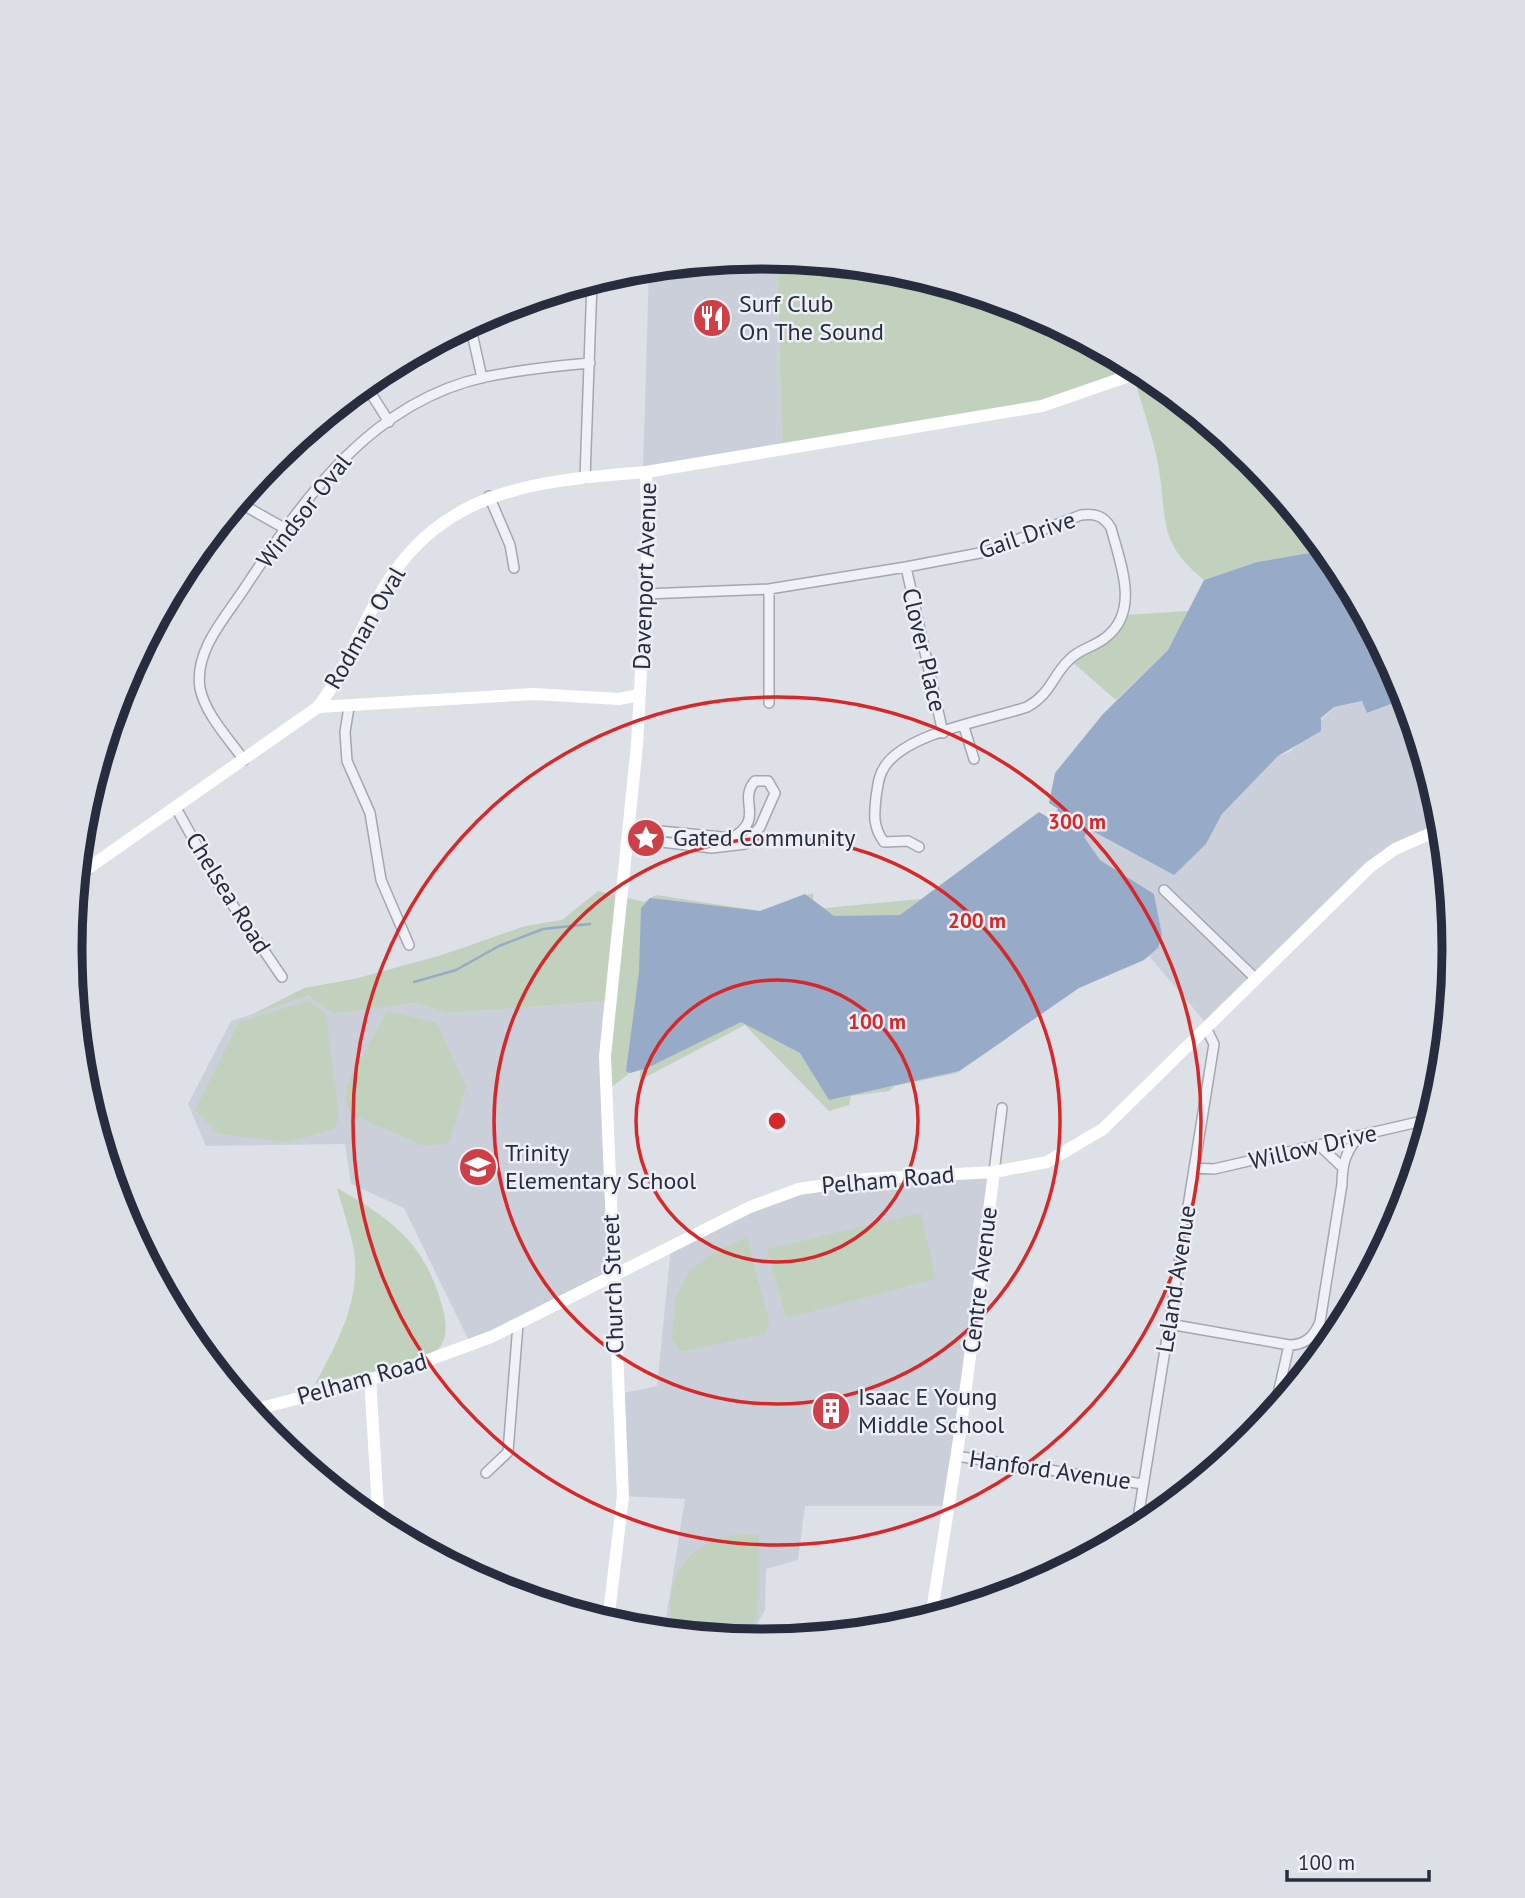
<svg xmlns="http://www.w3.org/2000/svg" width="1525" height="1898" viewBox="0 0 1525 1898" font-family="'PT Sans',sans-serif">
  <rect width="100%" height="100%" fill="#dde0e7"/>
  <path fill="#cbcfd9" d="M 763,257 L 777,258 L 782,446 L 643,470 L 649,268 Z
    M 1407,698 L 1443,824 L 1396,845 L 1206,1023 L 1149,956 L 1158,948 L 1162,935 L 1154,894 L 1100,860 L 1083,837 L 1090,828 L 1206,844 L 1222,814 L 1278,756 L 1290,752 L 1334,707 L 1362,701 L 1368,713 Z
    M 310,996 L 333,1014 L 416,1003 L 448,1013 L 611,1001 L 611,1276 L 471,1345 L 404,1208 L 351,1184 L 345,1144 L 206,1146 L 188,1104 L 231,1021 Z
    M 993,1168 L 950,1506 L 805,1506 L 798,1560 L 766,1569 L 765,1610 L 756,1626 L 754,1641 L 664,1632 L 685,1499 L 621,1496 L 618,1394 L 657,1386 L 671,1247 L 798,1190 Z"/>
  <path fill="#c1d1be" d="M 777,258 L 898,270 L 1028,309 L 1132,365 L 1132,369 L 1148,373 L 1252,460 L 1327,550 L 1257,562 L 1204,580 C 1156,541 1168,519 1158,464 C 1152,433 1140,401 1132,370 L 1043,400 L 782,446 Z
    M 1189,611 L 1168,650 L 1116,700 L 1071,661 L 1126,615 Z
    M 950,878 L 1008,1038 L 957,1073 L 895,1086 L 889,1091 L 851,1096 L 849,1105 L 829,1111 L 745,1025 L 640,1080 L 640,1070 L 630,1073 L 605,1092 L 611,1001 L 448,1013 L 416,1003 L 333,1014 L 309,996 L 249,1016 L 304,988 L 354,979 L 442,955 L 525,926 L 562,920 L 598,891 L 644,902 L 656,895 L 760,911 L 813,893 L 813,900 L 824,908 L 921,899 Z
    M 308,1001 L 326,1014 L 339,1117 L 334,1129 L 288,1142 L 219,1134 L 195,1110 L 239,1022 Z
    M 387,1011 L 437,1023 L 466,1086 L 449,1143 L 424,1146 L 351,1114 L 346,1101 L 346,1086 Z
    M 337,1188 C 395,1221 427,1245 444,1313 C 447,1327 447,1344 434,1352 C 398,1374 354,1372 315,1384 C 338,1342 363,1296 353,1246 C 349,1226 342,1207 337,1188 Z
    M 921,1213 L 936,1279 L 786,1318 L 767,1249 Z
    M 747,1237 L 770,1324 L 764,1334 L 680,1352 L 672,1338 L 675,1299 L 690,1270 L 717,1251 Z
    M 740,1534 L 759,1535 L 758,1617 L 749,1627 L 671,1621 C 666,1571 690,1542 740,1534 Z"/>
  <path fill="#97aac8" d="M 1327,550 L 1339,565 L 1402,684 L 1407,698 L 1367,713 L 1362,701 L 1334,707 L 1321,718 L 1321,731 L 1278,756 L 1222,814 L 1206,844 L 1174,875 L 1089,829 L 1084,837 L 1100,860 L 1154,894 L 1162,935 L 1158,948 L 1144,960 L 1079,988 L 959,1071 L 829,1100 L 800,1053 L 741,1022 L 647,1068 L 630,1073 L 626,1071 L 639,972 L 641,908 L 650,898 L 760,911 L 805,894 L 834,916 L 900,915 L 1039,812 L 1051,819 L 1058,809 L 1049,803 L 1055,773 L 1103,714 L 1168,650 L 1204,580 L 1257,562 Z"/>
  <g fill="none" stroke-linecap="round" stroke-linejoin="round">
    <path stroke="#97aac8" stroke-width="2.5" d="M 414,982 L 456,970 L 499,946 L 543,929 L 590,924"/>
    <defs>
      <path id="street" d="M 470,324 L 482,378
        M 365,384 L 389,422
        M 585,478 L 592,281
        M 489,496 L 510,545 L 514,568
        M 238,502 L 284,528
        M 906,567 L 943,733
        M 645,594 L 769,589 L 906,567 L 985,552 L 1081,515 C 1095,513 1104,516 1111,528 C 1120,563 1141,611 1105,638 C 1094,647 1079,649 1069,660 C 1052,676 1051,694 1027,707 C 989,720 908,732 885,766 C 878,776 878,786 876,797 C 874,816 873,827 884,842 L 908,841 L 919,847
        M 769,703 L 769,589
        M 349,707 L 345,732 L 347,761 L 370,813 L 381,880 L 409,945
        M 964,727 L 974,759
        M 244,760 C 229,739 205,714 200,688 C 194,651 225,618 244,589 C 304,498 371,402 485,377 C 519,370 555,366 590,363
        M 176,808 L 217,882 L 282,977
        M 85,809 L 82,857 L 87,870
        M 628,838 L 712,848 L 745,844 L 760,827 L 775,793 L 768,781 L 755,781 C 737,801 766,818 732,838 L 629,828
        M 1164,890 L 1255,978
        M 1319,1145 L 1342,1167
        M 1194,1168 L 1214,1169 L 1431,1119
        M 994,1172 L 1002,1108
        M 1169,1324 L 1289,1345 C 1306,1345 1314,1336 1320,1322 L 1342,1184 C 1342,1164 1346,1151 1359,1136
        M 1274,1412 L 1289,1345
        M 956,1456 L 1143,1484
        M 486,1473 L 508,1452 L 518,1324
        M 1136,1531 L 1214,1044 L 1206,1028"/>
    </defs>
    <use href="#street" stroke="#a3a7b1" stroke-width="12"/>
    <use href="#street" stroke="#f0f1f6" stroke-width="9"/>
    <path stroke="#fff" stroke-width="12" d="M 318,707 L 534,694 L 619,699 L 639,695
      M 77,876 L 318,707 C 348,667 358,632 382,591 C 443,487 538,481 646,472
      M 370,1378 L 379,1525
      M 250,1411 L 393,1373 L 491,1337 L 750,1207 L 799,1189 L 866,1179 L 994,1172 L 1047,1162 L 1103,1129 L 1370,867 L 1395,849 L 1443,828
      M 931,1618 L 960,1433 L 994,1172
      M 608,1622 L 623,1496 L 605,1056 L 637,745 L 648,543 L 646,472 L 1042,406 L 1143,371"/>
  </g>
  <g fill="none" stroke="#d62828" stroke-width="3.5">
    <circle cx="777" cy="1121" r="141"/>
    <circle cx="777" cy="1121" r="283"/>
    <circle cx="777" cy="1121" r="424"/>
  </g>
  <defs>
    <symbol id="restaurant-disc" viewBox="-11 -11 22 22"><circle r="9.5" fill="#cf3f48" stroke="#edeff5"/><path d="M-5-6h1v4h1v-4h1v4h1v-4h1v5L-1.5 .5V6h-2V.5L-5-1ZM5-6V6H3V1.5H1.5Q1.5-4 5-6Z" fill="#fff"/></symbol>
    <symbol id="sight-disc" viewBox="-11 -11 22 22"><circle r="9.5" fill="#cf3f48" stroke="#edeff5"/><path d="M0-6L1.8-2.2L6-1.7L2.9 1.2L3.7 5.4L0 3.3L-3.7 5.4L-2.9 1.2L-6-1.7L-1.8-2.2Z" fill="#fff"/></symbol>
    <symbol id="school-disc" viewBox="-11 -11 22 22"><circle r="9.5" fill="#cf3f48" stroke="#edeff5"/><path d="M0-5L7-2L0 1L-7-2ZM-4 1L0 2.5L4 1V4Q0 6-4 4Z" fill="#fff"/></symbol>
    <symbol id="building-disc" viewBox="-11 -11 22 22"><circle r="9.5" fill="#cf3f48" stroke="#edeff5"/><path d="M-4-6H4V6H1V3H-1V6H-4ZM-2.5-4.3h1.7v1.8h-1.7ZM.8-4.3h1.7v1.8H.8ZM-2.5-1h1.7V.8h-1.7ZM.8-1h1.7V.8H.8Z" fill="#fff"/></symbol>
  </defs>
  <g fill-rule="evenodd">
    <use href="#restaurant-disc" x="690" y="296" width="44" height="44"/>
    <use href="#sight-disc" x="624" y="816" width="44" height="44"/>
    <use href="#school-disc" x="456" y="1145" width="44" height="44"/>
    <use href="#building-disc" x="809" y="1389" width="44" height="44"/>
  </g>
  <g text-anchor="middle" stroke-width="5" stroke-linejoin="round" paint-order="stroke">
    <g font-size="24" fill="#272d3e" stroke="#edeff5" text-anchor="start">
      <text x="739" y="312">Surf Club<tspan x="739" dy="28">On The Sound</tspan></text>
      <text x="673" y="846">Gated Community</text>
      <text x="505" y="1161">Trinity<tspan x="505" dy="28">Elementary School</tspan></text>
      <text x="858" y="1405">Isaac E Young<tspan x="858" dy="28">Middle School</tspan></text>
    </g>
    <g font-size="24" fill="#272d3e" stroke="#edeff5">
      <text transform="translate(304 511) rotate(-52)" y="8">Windsor Oval</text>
      <text transform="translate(1027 535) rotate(-19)" y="8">Gail Drive</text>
      <text transform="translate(645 576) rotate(-88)" y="8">Davenport Avenue</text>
      <text transform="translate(365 628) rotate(-60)" y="8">Rodman Oval</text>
      <text transform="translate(924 650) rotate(77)" y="8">Clover Place</text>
      <text transform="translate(228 893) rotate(58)" y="8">Chelsea Road</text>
      <text transform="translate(1313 1147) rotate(-13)" y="8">Willow Drive</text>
      <text transform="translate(888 1180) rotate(-5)" y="8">Pelham Road</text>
      <text transform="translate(1176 1279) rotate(-81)" y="8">Leland Avenue</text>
      <text transform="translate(980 1280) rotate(-83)" y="8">Centre Avenue</text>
      <text transform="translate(613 1284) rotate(-92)" y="8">Church Street</text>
      <text transform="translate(362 1379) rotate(-16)" y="8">Pelham Road</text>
      <text transform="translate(1050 1470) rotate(8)" y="8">Hanford Avenue</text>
    </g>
  </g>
  <path d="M0 0H1525V1898H0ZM82 949a680 680 0 1 1 1360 0a680 680 0 1 1-1360 0Z" fill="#dddfe6" fill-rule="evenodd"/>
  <path fill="none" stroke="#272d3e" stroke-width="9" d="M82 949a680 680 0 1 1 1360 0a680 680 0 1 1-1360 0Z"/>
  <circle cx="777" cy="1121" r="10" fill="#d62828" stroke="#edeff5" stroke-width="3.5"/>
  <g font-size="21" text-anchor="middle" font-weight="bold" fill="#d62828" stroke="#edeff5" stroke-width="5" stroke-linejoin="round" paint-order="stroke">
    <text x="1077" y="829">300 m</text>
    <text x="977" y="928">200 m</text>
    <text x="877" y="1029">100 m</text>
  </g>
  <path d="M1287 1870v10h142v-10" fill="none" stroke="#272d3e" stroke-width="3.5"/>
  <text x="1298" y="1870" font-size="21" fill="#272d3e" stroke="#edeff5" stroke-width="5" paint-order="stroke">100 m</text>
</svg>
